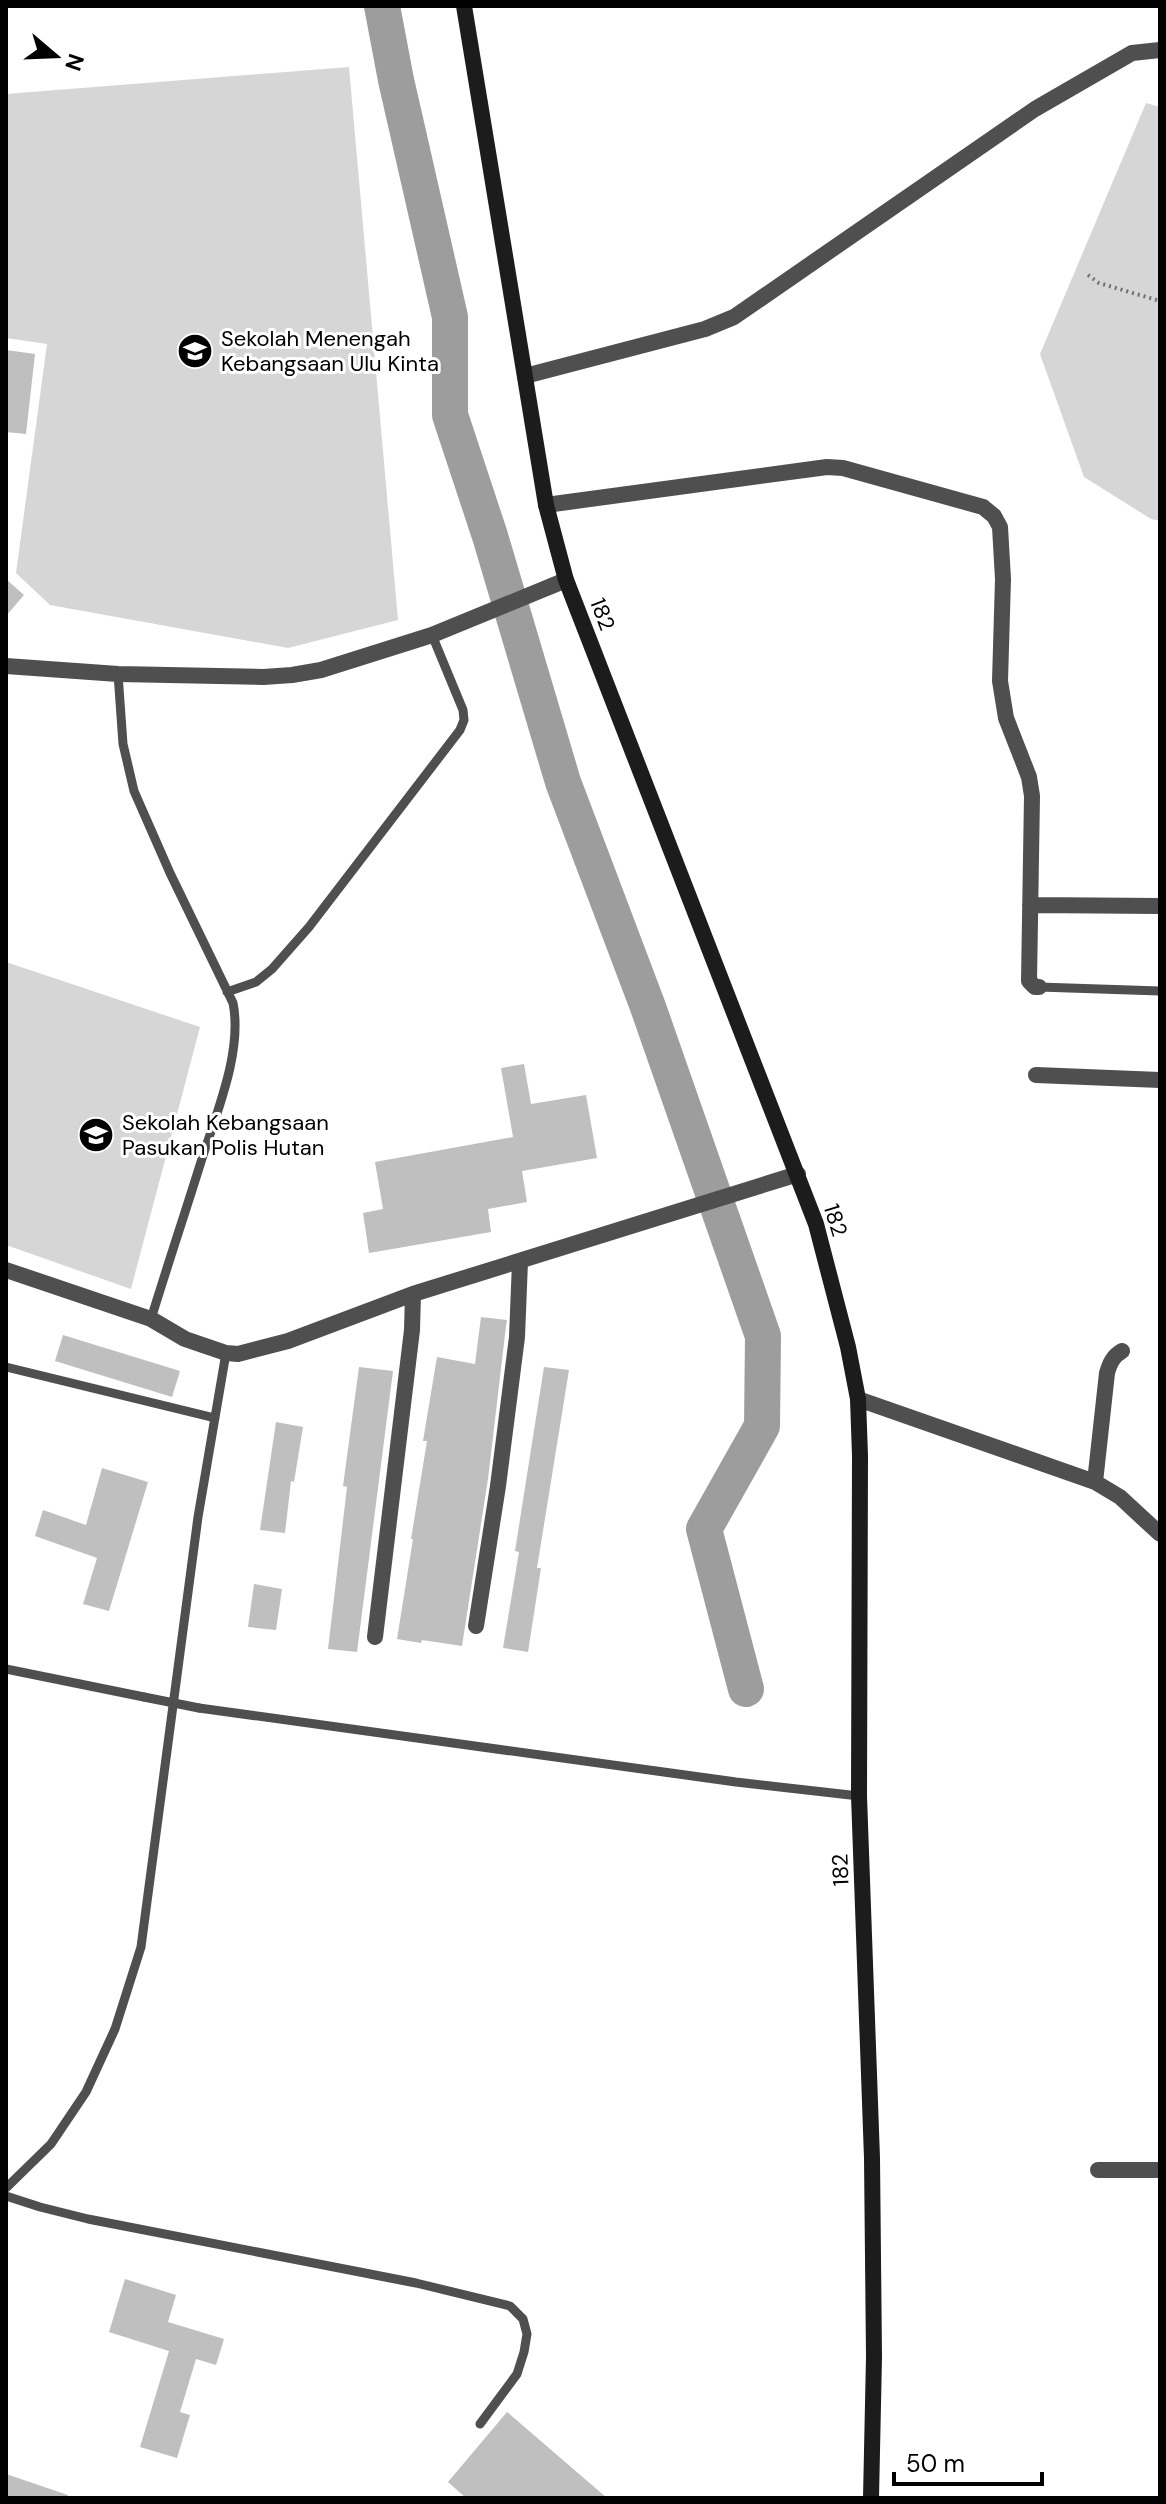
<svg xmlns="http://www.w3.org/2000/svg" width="1166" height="2504" viewBox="0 0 1166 2504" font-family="'DM Sans',sans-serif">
  <rect width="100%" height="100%" fill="#fff"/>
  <path fill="#d6d6d6" d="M 349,67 L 398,620 L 288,648 L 50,605 L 16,573 L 47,344 L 6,338 L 6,94 Z
    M 1146,103 L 1160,107 L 1160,521 L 1151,519 L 1084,477 L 1040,354 Z
    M 6,962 L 200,1027 L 131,1289 L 6,1245 Z"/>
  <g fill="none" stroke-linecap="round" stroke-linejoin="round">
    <path stroke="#9d9d9d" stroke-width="36" d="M 382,6 L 396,80 L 450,317 L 450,415 L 490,536 L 563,782 L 648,1007 L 763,1336 L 762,1426 L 704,1529 L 746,1689"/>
  </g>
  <path fill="#bfbfbf" d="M 6,350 L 35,354 L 26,434 L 6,432 Z
    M 6,579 L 24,595 L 6,616 Z
    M 524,1064 L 531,1104 L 586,1095 L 597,1158 L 522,1171 L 527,1202 L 488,1209 L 491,1232 L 369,1253 L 363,1213 L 383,1209 L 375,1162 L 513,1137 L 501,1068 Z
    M 481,1317 L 507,1320 L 506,1326 L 488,1479 L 462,1646 L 422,1640 L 421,1643 L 397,1639 L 413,1539 L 411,1539 L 427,1441 L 423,1441 L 437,1357 L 475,1364 Z
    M 63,1335 L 180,1371 L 172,1397 L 55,1361 Z
    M 359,1367 L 393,1371 L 357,1652 L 328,1649 L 347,1487 L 343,1486 Z
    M 544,1367 L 569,1370 L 537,1568 L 541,1568 L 528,1652 L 503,1648 L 519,1552 L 515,1551 Z
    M 276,1422 L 303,1427 L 294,1482 L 291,1481 L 285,1533 L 260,1530 Z
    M 102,1468 L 148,1482 L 109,1611 L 83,1604 L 97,1558 L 35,1536 L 43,1510 L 86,1525 Z
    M 254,1584 L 282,1589 L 276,1630 L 248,1627 Z
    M 125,2279 L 176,2295 L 168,2322 L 224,2339 L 216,2365 L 196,2359 L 180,2412 L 190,2415 L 177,2458 L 140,2447 L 169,2351 L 109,2332 Z
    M 507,2412 L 607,2498 L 466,2498 L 448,2482 Z
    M 6,2474 L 68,2495 L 67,2498 L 6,2498 Z"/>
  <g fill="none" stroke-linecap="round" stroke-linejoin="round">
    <path stroke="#717171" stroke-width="4" stroke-dasharray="2 4" stroke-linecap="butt" d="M 1088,275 L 1099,283 L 1160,301"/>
    <path stroke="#4f4f4f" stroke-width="9" d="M 118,674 L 123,744 L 134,791 L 170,873 L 233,1003 C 243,1053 215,1116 200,1165 C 184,1216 167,1267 151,1319
      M 1039,987 L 1160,991
      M 227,992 L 256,982 L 272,969 L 309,927 L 460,730 L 464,720 L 463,710 L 432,635
      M 6,1367 L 215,1418
      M 6,1669 L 144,1697
      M 199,1708 L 736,1782 L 859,1796
      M 6,2188 L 51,2144 L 86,2092 L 115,2029 L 141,1947 L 198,1517 L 226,1353
      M 6,2196 L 40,2207 L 88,2219 L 416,2283 L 510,2306 L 523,2319 L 527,2334 L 524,2352 L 517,2374 L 480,2424"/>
    <path stroke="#4f4f4f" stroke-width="16" d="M 525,376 L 705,329 L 734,317 L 1035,109 L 1132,53 L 1160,50
      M 546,505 L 827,467 L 843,468 L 983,507 L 994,516 L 1000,527 L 1003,579 L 1000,681 L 1006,718 L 1029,777 L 1032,796 L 1029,981 L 1035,987 L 1039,987
      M 6,666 L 118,674 L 263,677 L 292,675 L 321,670 L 432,635 L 566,580
      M 1030,905 L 1160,906
      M 1036,1075 L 1160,1080
      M 6,1270 L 151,1319 L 185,1339 L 226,1353 L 238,1354 L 288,1341 L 413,1294 L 798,1174
      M 858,1399 L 1095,1482 L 1120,1497 L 1160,1534
      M 1095,1482 L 1107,1373 C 1110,1363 1113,1356 1122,1351
      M 476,1626 L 498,1486 L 517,1337 L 520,1262
      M 375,1637 L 412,1330 L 413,1294
      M 1098,2170 L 1160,2170"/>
    <path stroke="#1c1c1c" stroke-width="16" d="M 464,6 L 546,505 L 566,580 L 816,1224 L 848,1347 L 858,1399 L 860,1456 L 859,1796 L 872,2158 L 874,2357 L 871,2498"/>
    <path stroke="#4f4f4f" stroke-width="9" d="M 144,1697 L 199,1708"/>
  </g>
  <defs>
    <symbol id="school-disc" viewBox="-11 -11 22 22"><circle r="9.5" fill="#000" stroke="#fff"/><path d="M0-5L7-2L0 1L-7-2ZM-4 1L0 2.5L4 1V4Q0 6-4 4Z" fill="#fff"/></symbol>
  </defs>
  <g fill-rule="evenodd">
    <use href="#school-disc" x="175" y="331" width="40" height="40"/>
    <use href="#school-disc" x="76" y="1115" width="40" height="40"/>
  </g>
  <g text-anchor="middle" stroke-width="6" stroke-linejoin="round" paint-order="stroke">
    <g font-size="22" fill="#000" stroke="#fff" text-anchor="start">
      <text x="221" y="346">Sekolah Menengah<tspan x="221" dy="25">Kebangsaan Ulu Kinta</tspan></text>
      <text x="122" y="1130">Sekolah Kebangsaan<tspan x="122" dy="25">Pasukan Polis Hutan</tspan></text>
    </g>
    <g font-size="22" fill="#000" stroke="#fff">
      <text transform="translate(603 614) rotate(69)" y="8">182</text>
      <text transform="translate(836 1220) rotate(73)" y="8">182</text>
      <text transform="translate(840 1870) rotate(-92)" y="8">182</text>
    </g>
  </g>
  <rect width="1166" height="2504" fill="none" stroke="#000000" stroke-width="16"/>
  <g transform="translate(56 56) rotate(109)" stroke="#ffffff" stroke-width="6" paint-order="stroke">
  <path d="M0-6L14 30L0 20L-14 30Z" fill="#000000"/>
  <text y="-12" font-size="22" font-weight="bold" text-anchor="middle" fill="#000000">N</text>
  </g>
  <path d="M894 2472v12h148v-12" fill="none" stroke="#000000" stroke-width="4"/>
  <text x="906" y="2472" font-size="24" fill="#000000" stroke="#ffffff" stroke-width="6" paint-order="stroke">50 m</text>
</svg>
